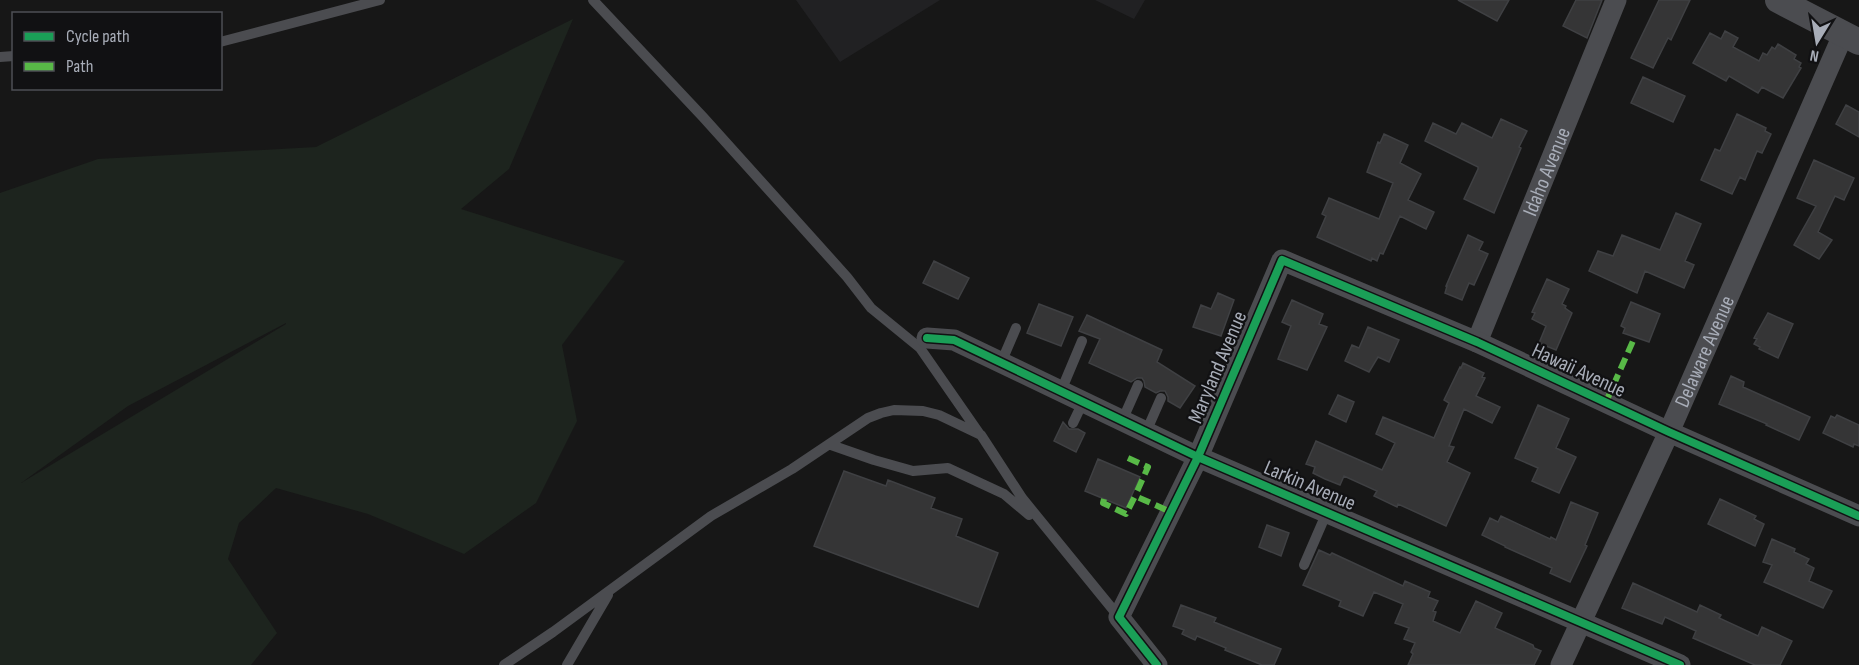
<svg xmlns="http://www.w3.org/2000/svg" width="1859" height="665" viewBox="0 0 1859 665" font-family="'Sofia Sans Condensed',sans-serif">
  <rect width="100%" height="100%" fill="#171717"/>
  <path fill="#212123" d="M 796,0 L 940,0 L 840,62 Z
    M 1095,0 L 1145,0 L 1134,19 Z"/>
  <path fill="#1d241e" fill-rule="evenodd" d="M 573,19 L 509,169 L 461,209 L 625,261 L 562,345 L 577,421 L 536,503 L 464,554 L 368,514 L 276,488 L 239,523 L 228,559 L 277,633 L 251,665 L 0,665 L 0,193 L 98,159 L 316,147 ZM 286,323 L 286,324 L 21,483 L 128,406 Z"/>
  <path fill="#353536" stroke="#3f4043" stroke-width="1.5" d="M 1458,0 L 1509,0 L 1497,21 Z
    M 1576,0 L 1602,0 L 1587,38 L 1563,26 Z
    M 1659,0 L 1690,0 L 1671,40 L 1668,38 L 1653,68 L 1631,58 Z
    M 1725,31 L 1738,38 L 1733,47 L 1759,61 L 1763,53 L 1767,55 L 1772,47 L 1775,49 L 1778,44 L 1796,55 L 1794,59 L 1801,63 L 1799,67 L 1801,68 L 1783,98 L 1762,87 L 1758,93 L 1729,76 L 1726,81 L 1693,63 L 1710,33 L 1721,39 Z
    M 1643,77 L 1685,96 L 1673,122 L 1631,103 Z
    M 1846,105 L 1859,112 L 1859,137 L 1836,124 Z
    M 1737,114 L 1766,128 L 1765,131 L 1771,134 L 1762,153 L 1757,151 L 1745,180 L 1740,177 L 1732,194 L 1701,180 L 1715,149 L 1720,151 Z
    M 1501,119 L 1527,131 L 1519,147 L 1521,148 L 1494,213 L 1464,199 L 1478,169 L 1478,167 L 1425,141 L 1433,123 L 1456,134 L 1462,123 L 1492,138 Z
    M 1384,134 L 1408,145 L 1400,163 L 1421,174 L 1408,200 L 1434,212 L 1426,229 L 1400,216 L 1383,254 L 1380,253 L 1377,261 L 1372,258 L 1371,261 L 1317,237 L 1326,216 L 1322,214 L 1329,198 L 1379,219 L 1393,183 L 1367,172 L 1378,142 L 1380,143 Z
    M 1814,160 L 1854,178 L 1844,200 L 1835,196 L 1818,232 L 1832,240 L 1819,259 L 1794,245 L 1816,206 L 1797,198 Z
    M 1676,213 L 1701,224 L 1685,261 L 1694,265 L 1684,288 L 1645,271 L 1637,293 L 1589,271 L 1598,251 L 1613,256 L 1622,235 L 1660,250 Z
    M 1468,235 L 1483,242 L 1479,250 L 1488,254 L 1474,285 L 1469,283 L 1462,300 L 1445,293 L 1447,286 L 1446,286 Z
    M 934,261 L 969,278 L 958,299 L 923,283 Z
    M 1547,279 L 1569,289 L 1562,304 L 1566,306 L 1565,308 L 1572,313 L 1556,350 L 1539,343 L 1546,326 L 1532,319 L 1535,313 L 1532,312 Z
    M 1218,293 L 1234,300 L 1221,336 L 1193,327 L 1201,305 L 1211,309 Z
    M 1292,300 L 1323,314 L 1319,324 L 1327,327 L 1307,370 L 1278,359 L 1291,326 L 1282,322 Z
    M 1631,302 L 1660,314 L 1649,342 L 1623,333 L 1625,328 L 1621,326 Z
    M 1039,304 L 1073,317 L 1061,346 L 1027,333 Z
    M 1768,313 L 1793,324 L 1778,358 L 1759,349 L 1760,347 L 1754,344 L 1757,339 L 1754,338 Z
    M 1087,315 L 1162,350 L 1157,362 L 1195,386 L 1180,408 L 1168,401 L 1168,397 L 1165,391 L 1160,391 L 1156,393 L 1145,387 L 1144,381 L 1142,378 L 1137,378 L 1131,382 L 1089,363 L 1100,339 L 1079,331 Z
    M 1368,327 L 1399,340 L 1389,362 L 1378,357 L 1369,372 L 1345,361 L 1352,345 L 1359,348 Z
    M 1463,363 L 1484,373 L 1482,377 L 1485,378 L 1476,396 L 1500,407 L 1492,423 L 1464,409 L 1449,446 L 1454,447 L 1447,462 L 1470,473 L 1446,526 L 1398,504 L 1397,507 L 1374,496 L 1377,491 L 1344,476 L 1340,485 L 1325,479 L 1313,473 L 1315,467 L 1306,464 L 1316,441 L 1382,470 L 1395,443 L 1376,434 L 1383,417 L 1434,438 L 1449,403 L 1444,400 L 1460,367 L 1461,368 Z
    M 1731,376 L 1744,382 L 1743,387 L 1810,417 L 1799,440 L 1766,425 L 1767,424 L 1719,404 Z
    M 1338,395 L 1354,402 L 1346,422 L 1329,414 Z
    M 1538,405 L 1569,419 L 1556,448 L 1576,457 L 1559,493 L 1532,481 L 1538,468 L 1515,458 Z
    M 1837,415 L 1859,425 L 1859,446 L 1854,444 L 1853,447 L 1823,433 L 1831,416 L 1835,418 Z
    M 1063,422 L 1069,429 L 1078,429 L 1085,433 L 1076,452 L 1054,441 Z
    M 1098,459 L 1140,477 L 1126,508 L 1085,491 Z
    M 844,471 L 886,486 L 888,480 L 935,498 L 931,508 L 962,519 L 956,536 L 998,553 L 978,607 L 814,546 Z
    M 1720,499 L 1756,516 L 1754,519 L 1764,524 L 1755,546 L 1708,524 Z
    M 1571,502 L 1598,513 L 1585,545 L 1587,546 L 1570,582 L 1550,573 L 1552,568 L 1505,547 L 1505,546 L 1482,535 L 1490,518 L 1498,522 L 1501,516 L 1550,539 L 1551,537 L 1556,540 Z
    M 1267,525 L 1289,533 L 1281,556 L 1259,547 Z
    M 1772,539 L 1795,549 L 1794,552 L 1809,559 L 1806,564 L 1814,568 L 1809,581 L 1832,591 L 1823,608 L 1764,582 L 1772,565 L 1763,562 Z
    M 1319,550 L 1330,555 L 1332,553 L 1403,586 L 1405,581 L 1430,592 L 1428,597 L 1438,601 L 1433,611 L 1436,612 L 1433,621 L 1460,633 L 1476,601 L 1502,613 L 1495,628 L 1533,645 L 1534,648 L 1541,651 L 1534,665 L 1408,665 L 1413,654 L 1411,652 L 1415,643 L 1404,639 L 1409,628 L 1395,623 L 1403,604 L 1374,592 L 1363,616 L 1339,606 L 1341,601 L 1303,585 Z
    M 1633,583 L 1697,612 L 1700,605 L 1721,615 L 1719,618 L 1758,636 L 1762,627 L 1792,641 L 1780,665 L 1755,665 L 1693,638 L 1696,631 L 1665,617 L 1662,624 L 1622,608 Z
    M 1181,605 L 1216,618 L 1214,622 L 1281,649 L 1274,665 L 1262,665 L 1225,650 L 1226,648 L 1197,636 L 1195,640 L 1182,634 L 1184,630 L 1173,626 Z"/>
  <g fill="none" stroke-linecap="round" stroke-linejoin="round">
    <path stroke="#4b4c50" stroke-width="10" d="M 593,0 L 703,117 L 847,277 L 871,308 L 920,348 L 979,433
      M 220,42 L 380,0
      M 0,57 L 14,56
      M 1001,363 L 1016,328
      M 1061,391 L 1082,341
      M 1122,421 L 1138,385
      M 1073,423 L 1083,402
      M 1146,432 L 1161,398
      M 831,445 L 874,460 L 913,471 L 948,468 L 1004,494 L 1029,515
      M 1304,565 L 1327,512
      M 504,665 L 553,632 L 711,516 L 792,469 L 868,418 L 881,413 L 894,410 L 923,411 L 939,415 L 981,435 L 1022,498 L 1119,617
      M 567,665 L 608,595"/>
    <g stroke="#4b4c50" stroke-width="21">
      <path d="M 927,338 L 954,340 L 1198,457 L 1680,665"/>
      <path id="s1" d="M 1477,342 L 1616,0"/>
      <path d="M 1157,665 L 1119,617 L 1198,457 L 1282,260 L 1477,342 L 1669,432 L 1859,516"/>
      <path id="s2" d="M 1561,665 L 1669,432 L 1843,35"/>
    </g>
    <path stroke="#4b4c50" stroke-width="26" d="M 1778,0 L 1859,42"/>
    <path stroke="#58b947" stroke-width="6" stroke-dasharray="12 6" stroke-linecap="butt" d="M 1606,402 L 1633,341
      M 1128,458 L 1148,467 L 1135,496
      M 1104,499 L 1103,503 L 1126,514 L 1135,496 L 1171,512"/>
    <defs>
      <path id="cycleway" d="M 927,338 L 954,340 L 1198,457 L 1680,665
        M 1157,665 L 1119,617 L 1198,457 L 1282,260 L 1477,342 L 1669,432 L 1859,516"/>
    </defs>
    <use href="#cycleway" stroke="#111113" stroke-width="11"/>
    <use href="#cycleway" stroke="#1a9f57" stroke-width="8"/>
  </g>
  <g text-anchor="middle" stroke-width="4.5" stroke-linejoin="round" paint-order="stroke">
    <g font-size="21" fill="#a8adb8" stroke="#111113">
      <text dy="7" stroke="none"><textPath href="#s1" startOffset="184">Idaho Avenue</textPath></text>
      <text dy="7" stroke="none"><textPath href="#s2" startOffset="345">Delaware Avenue</textPath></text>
      <text transform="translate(1217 367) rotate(-67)" y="7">Maryland Avenue</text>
      <text transform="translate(1579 370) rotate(25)" y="7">Hawaii Avenue</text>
      <text transform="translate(1310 485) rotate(23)" y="7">Larkin Avenue</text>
    </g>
  </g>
  <rect x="12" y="12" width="210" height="78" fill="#111113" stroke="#4d4f55" stroke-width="1.5"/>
  <rect x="24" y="32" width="30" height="9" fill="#1a9f57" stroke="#4d4f55" stroke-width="1.5"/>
  <text x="66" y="42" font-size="18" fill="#a8adb8">Cycle path</text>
  <rect x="24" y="62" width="30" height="9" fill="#58b947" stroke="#4d4f55" stroke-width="1.5"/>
  <text x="66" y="72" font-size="18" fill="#a8adb8">Path</text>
  <g transform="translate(1817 42) rotate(191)" stroke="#111113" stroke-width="4.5" paint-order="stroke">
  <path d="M0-4.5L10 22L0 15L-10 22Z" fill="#a8adb8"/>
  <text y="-9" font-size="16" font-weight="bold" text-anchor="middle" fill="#a8adb8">N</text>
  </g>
</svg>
